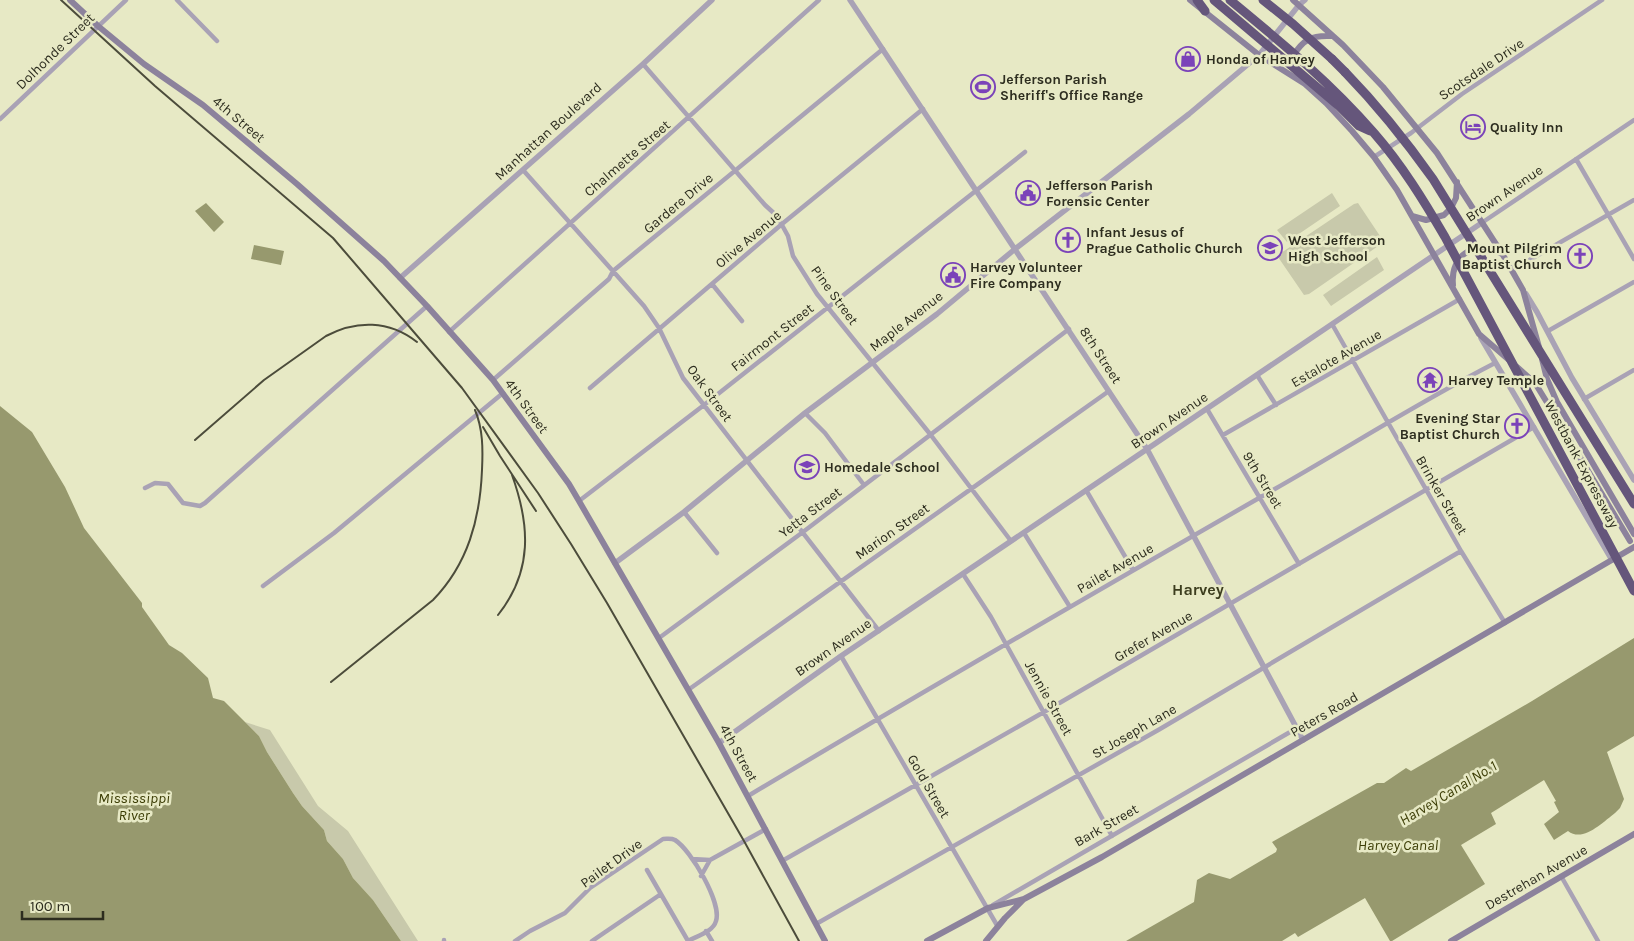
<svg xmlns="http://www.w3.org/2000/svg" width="1634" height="941" viewBox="0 0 1634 941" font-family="Karla,sans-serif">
  <rect width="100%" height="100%" fill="#e7e9c5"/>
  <path fill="#c8c9ab" d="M 1332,193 L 1340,206 L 1287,242 L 1277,230 Z
    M 1358,203 L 1384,242 L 1309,294 L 1304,295 L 1278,257 L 1281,253 L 1354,204 Z
    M 1377,257 L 1384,270 L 1331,306 L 1323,295 Z
    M 245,722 L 270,730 L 318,806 L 348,831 L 418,941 L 401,941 L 373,900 L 353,878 L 343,859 L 327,841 L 324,830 L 302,806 L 293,793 L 267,752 L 259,736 Z"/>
  <path fill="#97996e" d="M 206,203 L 224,222 L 214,232 L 195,211 Z
    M 254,245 L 284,251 L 281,265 L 251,259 Z
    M 0,406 L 32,432 L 65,487 L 84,528 L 142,603 L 142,607 L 169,645 L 182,653 L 208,678 L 213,698 L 224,701 L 259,736 L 267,752 L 293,793 L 302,806 L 324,830 L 327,841 L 343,859 L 353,878 L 373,900 L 401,941 L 0,941 Z
    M 1634,638 L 1634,736 L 1607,752 L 1624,799 L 1620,808 L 1615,813 C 1603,822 1583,843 1568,831 L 1554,840 L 1544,824 L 1559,812 L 1554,802 L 1556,801 L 1544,780 L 1491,813 L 1496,824 L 1461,845 L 1485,884 L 1392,941 L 1390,941 L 1365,898 L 1298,937 L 1295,933 L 1282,941 L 1126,941 L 1194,902 L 1197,880 L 1209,873 L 1230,879 L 1276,852 L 1277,849 L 1272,842 L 1377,783 L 1384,783 L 1406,768 L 1411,771 L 1532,701 Z"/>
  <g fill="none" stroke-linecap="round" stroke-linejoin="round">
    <path stroke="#a9a2b5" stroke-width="4.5" d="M 177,0 L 217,41
      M 643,64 L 765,205 L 777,216 L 788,236 L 793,256 L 817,294 L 930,434 L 1011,541
      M 0,119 L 126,0
      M 1374,157 L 1411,133 L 1462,94 L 1602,0
      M 1576,159 L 1634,259
      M 523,170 L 644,306 L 659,328 L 683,378 L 879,631
      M 1483,222 L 1634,120
      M 1512,270 L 1634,200
      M 712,284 L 742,321
      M 1332,324 L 1461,551 L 1505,623
      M 1548,331 L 1634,282
      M 449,332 L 819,0
      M 1257,375 L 1276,405
      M 493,380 L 609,279 L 613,271 L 883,49
      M 590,388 L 782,224 L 923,109
      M 1584,399 L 1634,370
      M 1207,409 L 1299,564
      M 805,413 L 825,433 L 864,485
      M 1223,435 L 1460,299
      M 145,488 L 155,483 L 168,484 L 183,503 L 200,506 L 205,503 L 427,306
      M 1086,490 L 1133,570
      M 579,501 L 704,405 L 1025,152
      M 684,512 L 717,553
      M 1024,533 L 1070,607
      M 963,574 L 991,617 L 1112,836
      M 263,586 L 334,533 L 503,393
      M 659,638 L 803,532 L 1069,329
      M 841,656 L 998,927
      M 688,690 L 1109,391
      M 748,796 C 922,692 1097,591 1273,490 C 1347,448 1419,402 1495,363
      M 692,859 L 710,860 L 701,876
      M 710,860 L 766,829
      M 782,861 L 1044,712 L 1534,427
      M 647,870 L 688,941
      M 1561,876 L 1598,941
      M 993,905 L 1297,728
      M 816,924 L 1160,729 L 1461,551
      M 706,931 L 712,941
      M 444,940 L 444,941
      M 515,941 L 530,931 L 565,913 L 590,888 L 663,839 C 668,839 671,838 675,840 C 691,850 722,903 716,921 C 713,932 697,936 688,941
      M 592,941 L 661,894"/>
    <path stroke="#a9a2b5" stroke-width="5.5" d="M 850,0 L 1147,449 L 1303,740
      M 400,278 L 643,64 L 712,0
      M 1526,294 L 1537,312 L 1572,378 L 1634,480
      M 1481,338 L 1612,560
      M 615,563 L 684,512 L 805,413 L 937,314 L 1015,249 L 1189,114 L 1259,55 L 1299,5 L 1305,0
      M 719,743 L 841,656 L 1483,222"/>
    <path stroke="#8c829c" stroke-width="6" d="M 70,0 L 98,26 L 144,64 L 203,105 L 297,184 L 384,261 L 427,306 L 493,380 L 569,484 L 579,501 L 719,743 L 825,941
      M 1190,0 L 1259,55 L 1305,84 L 1326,103 L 1352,131 L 1374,157 L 1397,190 L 1479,334 L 1509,360
      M 1293,0 L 1343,45 L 1383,87 L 1437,153 L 1503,255 L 1523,290 L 1539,347
      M 1294,68 L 1293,56 C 1303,40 1311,35 1331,36
      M 1412,216 L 1426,220 L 1444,215 L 1451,208 L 1456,198 L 1457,182
      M 1453,285 C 1450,254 1476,239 1502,254
      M 1542,359 L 1547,379 L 1557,402 L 1634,534
      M 1517,367 L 1535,383 L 1551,409 L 1630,541
      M 927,941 L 988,908 L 1024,899 L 1102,857 L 1634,547
      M 986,941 L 1005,918 L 1023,900
      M 1451,941 L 1634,834"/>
    <path stroke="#65567b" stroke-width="9" d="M 1197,0 L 1205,11
      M 1332,59 L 1345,72"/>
    <path stroke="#4c4c3b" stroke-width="2" d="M 61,0 L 155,86 L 333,238 L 462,388 L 538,493 L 571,544 L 607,603 L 744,841 L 799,941
      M 483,427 L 500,456 L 536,511
      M 195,440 L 264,380 L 326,336 C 356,320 389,320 417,342
      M 498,615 C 533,571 530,525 512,475
      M 331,682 L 433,600 C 468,564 480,519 482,470 C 483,449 483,429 475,410"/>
    <path stroke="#65567b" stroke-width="9" d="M 1214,0 L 1339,106 L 1359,126 L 1370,131
      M 1230,0 C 1281,42 1331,83 1374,133 C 1402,165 1424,201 1445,237 L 1634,591
      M 1263,0 L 1293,24 L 1332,59
      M 1345,72 C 1377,105 1406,141 1433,179 L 1634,504"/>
  </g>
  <defs>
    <symbol id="shop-ring" viewBox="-11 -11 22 22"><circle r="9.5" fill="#e7e9c5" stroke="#7b43b9" stroke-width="1.5"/><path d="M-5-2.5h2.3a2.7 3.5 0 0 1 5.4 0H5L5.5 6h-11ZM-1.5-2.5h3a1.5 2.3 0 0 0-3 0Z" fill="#7b43b9"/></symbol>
    <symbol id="stadium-ring" viewBox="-11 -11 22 22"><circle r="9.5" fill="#e7e9c5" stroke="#7b43b9" stroke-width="1.5"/><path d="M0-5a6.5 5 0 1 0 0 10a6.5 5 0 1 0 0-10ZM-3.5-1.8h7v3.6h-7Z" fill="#7b43b9"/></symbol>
    <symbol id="hotel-ring" viewBox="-11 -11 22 22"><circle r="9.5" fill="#e7e9c5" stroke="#7b43b9" stroke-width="1.5"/><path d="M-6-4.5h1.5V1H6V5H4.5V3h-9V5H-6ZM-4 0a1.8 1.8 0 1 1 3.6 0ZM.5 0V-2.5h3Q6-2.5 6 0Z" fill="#7b43b9"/></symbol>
    <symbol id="civic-ring" viewBox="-11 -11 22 22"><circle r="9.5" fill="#e7e9c5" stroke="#7b43b9" stroke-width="1.5"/><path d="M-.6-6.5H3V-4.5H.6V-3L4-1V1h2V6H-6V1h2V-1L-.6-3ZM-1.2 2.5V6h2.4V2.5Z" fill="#7b43b9"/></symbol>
    <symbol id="church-ring" viewBox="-11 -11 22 22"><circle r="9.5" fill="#e7e9c5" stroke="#7b43b9" stroke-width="1.5"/><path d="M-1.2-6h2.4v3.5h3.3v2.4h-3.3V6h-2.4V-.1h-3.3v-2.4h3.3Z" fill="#7b43b9"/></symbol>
    <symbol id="school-ring" viewBox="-11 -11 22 22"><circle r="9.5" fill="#e7e9c5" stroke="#7b43b9" stroke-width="1.5"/><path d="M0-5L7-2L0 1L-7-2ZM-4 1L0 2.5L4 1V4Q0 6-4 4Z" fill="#7b43b9"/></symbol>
    <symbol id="temple-ring" viewBox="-11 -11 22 22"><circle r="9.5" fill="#e7e9c5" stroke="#7b43b9" stroke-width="1.5"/><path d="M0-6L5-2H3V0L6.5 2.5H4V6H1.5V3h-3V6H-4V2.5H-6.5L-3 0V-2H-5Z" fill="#7b43b9"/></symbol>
  </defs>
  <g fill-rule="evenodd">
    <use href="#shop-ring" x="1174" y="45" width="28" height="28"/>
    <use href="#stadium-ring" x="969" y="73" width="28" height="28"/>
    <use href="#hotel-ring" x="1459" y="113" width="28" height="28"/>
    <use href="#civic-ring" x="1014" y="179" width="28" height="28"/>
    <use href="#church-ring" x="1054" y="226" width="28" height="28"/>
    <use href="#school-ring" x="1256" y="234" width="28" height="28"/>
    <use href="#church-ring" x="1566" y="242" width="28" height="28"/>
    <use href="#civic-ring" x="939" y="261" width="28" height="28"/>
    <use href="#temple-ring" x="1416" y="366" width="28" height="28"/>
    <use href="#church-ring" x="1503" y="412" width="28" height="28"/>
    <use href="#school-ring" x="793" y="453" width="28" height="28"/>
  </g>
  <g text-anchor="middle" stroke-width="5" stroke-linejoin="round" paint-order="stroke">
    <g font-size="14" fill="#2d2d1f" stroke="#e7e9c5">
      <text transform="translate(55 51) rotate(-44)" y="5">Dolhonde Street</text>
      <text transform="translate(1481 69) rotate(-34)" y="5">Scotsdale Drive</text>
      <text transform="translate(239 119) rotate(40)" y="5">4th Street</text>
      <text transform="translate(548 131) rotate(-42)" y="5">Manhattan Boulevard</text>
      <text transform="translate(627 158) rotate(-41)" y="5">Chalmette Street</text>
      <text transform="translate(1504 193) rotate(-34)" y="5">Brown Avenue</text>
      <text transform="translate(678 203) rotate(-40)" y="5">Gardere Drive</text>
      <text transform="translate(748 239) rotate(-40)" y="5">Olive Avenue</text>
      <text transform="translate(835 295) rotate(54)" y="5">Pine Street</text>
      <text transform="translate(906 321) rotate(-38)" y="5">Maple Avenue</text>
      <text transform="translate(772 337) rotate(-38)" y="5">Fairmont Street</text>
      <text transform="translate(1101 355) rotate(57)" y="5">8th Street</text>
      <text transform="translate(1336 358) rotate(-30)" y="5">Estalote Avenue</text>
      <text transform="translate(710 393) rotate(54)" y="5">Oak Street</text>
      <text transform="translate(527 406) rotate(54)" y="5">4th Street</text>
      <text transform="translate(1169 420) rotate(-34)" y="5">Brown Avenue</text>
      <text transform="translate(1582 464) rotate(62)" y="5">Westbank Expressway</text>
      <text transform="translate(1263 480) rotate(59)" y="5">9th Street</text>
      <text transform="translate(1442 495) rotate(60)" y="5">Brinker Street</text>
      <text transform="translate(810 512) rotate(-37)" y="5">Yetta Street</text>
      <text transform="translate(892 531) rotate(-35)" y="5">Marion Street</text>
      <text transform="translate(1115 568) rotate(-30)" y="5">Pailet Avenue</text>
      <text transform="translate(1153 636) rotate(-30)" y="5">Grefer Avenue</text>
      <text transform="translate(833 647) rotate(-35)" y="5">Brown Avenue</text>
      <text transform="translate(1049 698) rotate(61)" y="5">Jennie Street</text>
      <text transform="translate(1324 714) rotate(-30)" y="5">Peters Road</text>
      <text transform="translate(1134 731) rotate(-30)" y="5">St Joseph Lane</text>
      <text transform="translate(739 753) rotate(61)" y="5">4th Street</text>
      <text transform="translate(929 786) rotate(60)" y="5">Gold Street</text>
      <text transform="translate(1106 825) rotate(-30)" y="5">Bark Street</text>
      <text transform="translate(611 863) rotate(-36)" y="5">Pailet Drive</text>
      <text transform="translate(1536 877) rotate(-30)" y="5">Destrehan Avenue</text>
    </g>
    <g font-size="14" font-weight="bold" fill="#2d2d1f" stroke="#e7e9c5" text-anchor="start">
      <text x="1206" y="64">Honda of Harvey</text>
      <text x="1000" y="84">Jefferson Parish<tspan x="1000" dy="16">Sheriff's Office Range</tspan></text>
      <text x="1490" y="132">Quality Inn</text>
      <text x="1046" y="190">Jefferson Parish<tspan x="1046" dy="16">Forensic Center</tspan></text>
      <text x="1086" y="237">Infant Jesus of<tspan x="1086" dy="16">Prague Catholic Church</tspan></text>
      <text x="1288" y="245">West Jefferson<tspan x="1288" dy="16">High School</tspan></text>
      <text x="1562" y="253" text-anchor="end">Mount Pilgrim<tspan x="1562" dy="16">Baptist Church</tspan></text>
      <text x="970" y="272">Harvey Volunteer<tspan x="970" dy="16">Fire Company</tspan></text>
      <text x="1448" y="385">Harvey Temple</text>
      <text x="1500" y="423" text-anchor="end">Evening Star<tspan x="1500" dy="16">Baptist Church</tspan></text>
      <text x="824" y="472">Homedale School</text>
    </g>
    <g font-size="15" font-style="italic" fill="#3c3d05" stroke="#e7e9c5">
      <text transform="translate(1448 793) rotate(-31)" y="5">Harvey Canal No. 1</text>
      <text x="134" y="803">Mississippi<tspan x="134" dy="17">River</tspan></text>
      <text x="1398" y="850">Harvey Canal</text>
    </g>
    <g font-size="16" font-weight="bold" fill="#3c3d1e" stroke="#e7e9c5">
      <text x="1198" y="595">Harvey</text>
    </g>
  </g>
  <path d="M22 911v8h81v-8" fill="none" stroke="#2d2d1f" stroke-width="2.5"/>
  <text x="30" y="911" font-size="15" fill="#2d2d1f" stroke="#e7e9c5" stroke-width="4" paint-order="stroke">100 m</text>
</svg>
